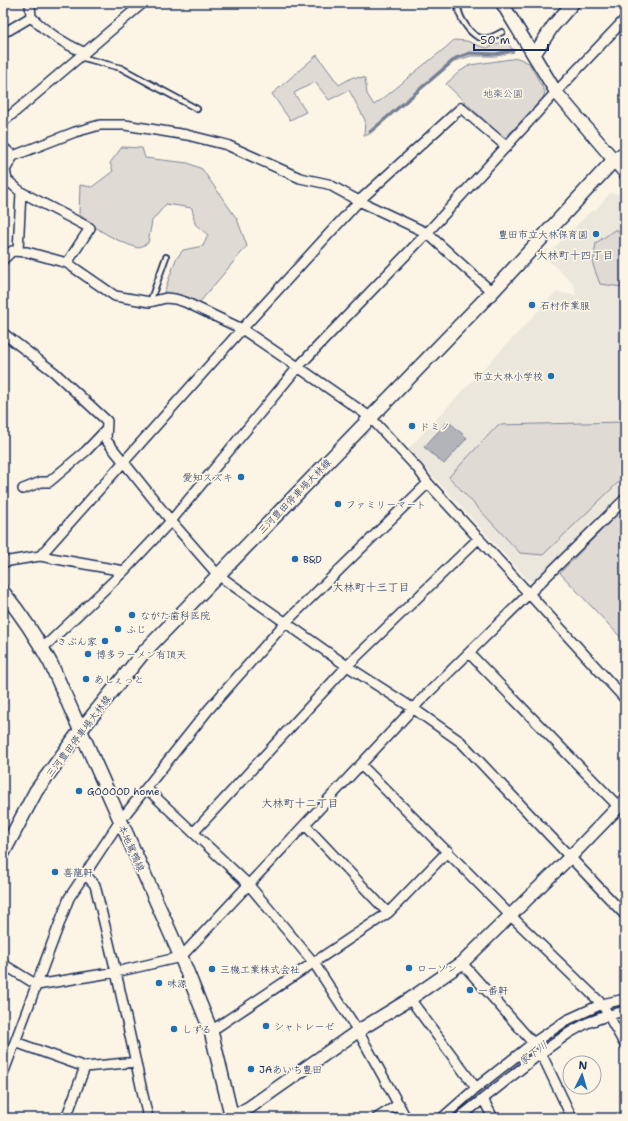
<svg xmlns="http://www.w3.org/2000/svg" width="628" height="1121" viewBox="0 0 628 1121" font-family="'Shantell Sans','Klee One',sans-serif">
  <rect width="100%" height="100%" fill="#fcf5e5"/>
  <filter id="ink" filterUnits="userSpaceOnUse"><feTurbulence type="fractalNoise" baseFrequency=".025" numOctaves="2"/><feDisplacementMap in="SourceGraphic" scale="8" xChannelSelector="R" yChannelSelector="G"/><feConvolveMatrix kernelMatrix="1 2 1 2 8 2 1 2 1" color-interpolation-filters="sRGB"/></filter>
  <g filter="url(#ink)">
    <path fill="#ece7dc" d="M 610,193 L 620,194 L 625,200 L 625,490 L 534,581 L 528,580 L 408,449 L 556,292 L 576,295 L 574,285 L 545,257 L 591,211 L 595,211 Z"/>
    <path fill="#dfdbd4" stroke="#7d8599" d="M 454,40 L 467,41 L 477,45 L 487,48 L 506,40 L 514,52 L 497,56 L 471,56 L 455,61 L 368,135 L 364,135 L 365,120 L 349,90 L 329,100 L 315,82 L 294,93 L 306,112 L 290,120 L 272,94 L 317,55 L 339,85 L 353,77 L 365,78 L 367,94 L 374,105 C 393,92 408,77 425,64 C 435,56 445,49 454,40 Z
      M 518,58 L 529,63 L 545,92 L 543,98 L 504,139 L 446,84 L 459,72 L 470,65 Z
      M 122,147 L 142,148 L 145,158 L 188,163 L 202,169 L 237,219 L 247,246 L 199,303 C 187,296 178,293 163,295 L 176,259 L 183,250 L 203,246 L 208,235 L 195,224 L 192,208 L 166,204 L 152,221 L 148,243 L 138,248 C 116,241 96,230 79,214 L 80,185 L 92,187 L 113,171 L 110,163 Z
      M 616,229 L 625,239 L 625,285 L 622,287 L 600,284 L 593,265 L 596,243 Z
      M 625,422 L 625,476 L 543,555 L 520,553 L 449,477 L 498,425 Z
      M 625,506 L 625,642 L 560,573 Z"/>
    <path fill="#b2b4b8" stroke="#767f94" d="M 448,421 L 467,438 L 444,464 L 424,447 Z"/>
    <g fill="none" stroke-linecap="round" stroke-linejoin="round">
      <path stroke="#767f94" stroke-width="3" d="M 370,132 L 456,58 L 470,53 L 496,54 L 513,50"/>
      <path stroke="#b2b4b8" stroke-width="18" d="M 451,1118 L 467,1102 L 567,1027 L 586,1017 L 625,1005"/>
      <defs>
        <path id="service" d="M 458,3 C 457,16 472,41 487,38 C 492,38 498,34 502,32
          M 80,57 L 121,68 L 197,109
          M 150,302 L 166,257"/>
        <path id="minor" d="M 31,17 C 46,32 65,44 85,53
          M 3,31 L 9,30 L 31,17 L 30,3
          M 3,122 L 143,3
          M 3,147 L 13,156
          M 21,192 L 90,228 L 67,263
          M 18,251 L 21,192 L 7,180 L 5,170 L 13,156 L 75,132 L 100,125 L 125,125 L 187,135 L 227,145 L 300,178 L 328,184 L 359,201 L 427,233 L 492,292
          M 3,260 L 12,251 L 27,252 L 67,263 L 115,296 L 150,302 L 166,298 L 175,299 L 185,302 L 242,329 L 298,367 L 370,417 L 418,469 L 428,483 L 625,699
          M 3,333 L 54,372 L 107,421 L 106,440 L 171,521 L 218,575 L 347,666 L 414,709 L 461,742 L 625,915
          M 23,489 L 41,482 L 49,482 L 86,451 L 106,430
          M 40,556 L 242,329 L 359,201 L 461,108 L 507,147
          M 3,562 L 40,556 L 124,571
          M 43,648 L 124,571 L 171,521 L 298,367 L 427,233 L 556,92 L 625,19
          M 469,653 L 618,806
          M 361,765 L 510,915 L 602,1004 L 625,1045
          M 146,788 L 248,884 L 314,963 L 358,1031 L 406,1118
          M 305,825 L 388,913
          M 194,832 L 347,666 L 479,538
          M 85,874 L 95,885 L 116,972 L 148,1118
          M 462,963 L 533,1043
          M 3,964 L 37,985 L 116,972 L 181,957 L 421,700 L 625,499
          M 410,999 L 476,1088
          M 211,1031 L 388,913 L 448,851
          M 15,1042 L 85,1067 L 136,1062
          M 541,1053 L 572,1118
          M 3,1074 L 69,898 L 120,821 L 209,709 L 286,622 L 428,483
          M 483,1099 L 493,1118
          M 66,1118 L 85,1067
          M 377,1118 L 399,1104
          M 442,1118 L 476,1088 L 533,1043 L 567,1020 L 602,1004 L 625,999
          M 459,1118 L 541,1053 L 569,1033 L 587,1023 L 609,1015 L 625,1011"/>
        <path id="tertiary" d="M 502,3 L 556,92 L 625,173
          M 534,55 L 553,26 L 573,3
          M 231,1118 L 250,1107 L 358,1031 L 410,999 L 462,963 L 570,857 L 625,800"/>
        <path id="secondary" d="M 3,592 C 21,614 37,638 51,664 L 181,957 L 211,1031 L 232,1118
          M 3,853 L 36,791 L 80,731 L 144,652 L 492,292 L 614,160 L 625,153"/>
      </defs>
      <use href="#service" stroke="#1b2f5e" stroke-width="8"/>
      <use href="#minor" stroke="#1b2f5e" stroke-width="12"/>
      <use href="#tertiary" stroke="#1b2f5e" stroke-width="15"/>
      <use href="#secondary" stroke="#1b2f5e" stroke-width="16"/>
      <use href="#service" stroke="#fcf5e5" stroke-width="4.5"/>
      <use href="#minor" stroke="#fcf5e5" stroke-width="9"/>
      <use href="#tertiary" stroke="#fcf5e5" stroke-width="12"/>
      <use href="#secondary" stroke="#fcf5e5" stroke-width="13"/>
    </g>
  </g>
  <g fill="#1f6fb2" stroke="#fcf5e5" stroke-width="1.5">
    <circle cx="596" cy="234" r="4"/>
    <circle cx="532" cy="305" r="4"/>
    <circle cx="551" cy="376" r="4"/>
    <circle cx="412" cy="426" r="4"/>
    <circle cx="241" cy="477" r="4"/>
    <circle cx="338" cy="504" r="4"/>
    <circle cx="295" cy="559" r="4"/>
    <circle cx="132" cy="615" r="4"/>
    <circle cx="118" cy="629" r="4"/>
    <circle cx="105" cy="641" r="4"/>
    <circle cx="88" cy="654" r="4"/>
    <circle cx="86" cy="679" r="4"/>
    <circle cx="79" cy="791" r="4"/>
    <circle cx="55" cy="872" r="4"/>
    <circle cx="409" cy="968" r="4"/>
    <circle cx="212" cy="969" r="4"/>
    <circle cx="159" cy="983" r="4"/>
    <circle cx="470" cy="990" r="4"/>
    <circle cx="266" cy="1026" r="4"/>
    <circle cx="174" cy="1029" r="4"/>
    <circle cx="251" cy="1069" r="4"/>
  </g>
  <g text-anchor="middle" stroke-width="3.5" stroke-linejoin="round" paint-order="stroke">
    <g font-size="10" fill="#425176" stroke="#fcf5e5">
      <text x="503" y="97">地楽公園</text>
    </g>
    <g font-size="10" fill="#1b2f5e" stroke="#fcf5e5" text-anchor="start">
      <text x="588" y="238" text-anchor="end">豊田市立大林保育園</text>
      <text x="540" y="309">石村作業服</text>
      <text x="543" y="380" text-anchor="end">市立大林小学校</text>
      <text x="420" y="430">ドミノ</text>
      <text x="233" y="481" text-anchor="end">愛知スズキ</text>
      <text x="346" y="508">ファミリーマート</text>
      <text x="303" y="563">B&amp;D</text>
      <text x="140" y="619">ながた歯科医院</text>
      <text x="126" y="633">ふじ</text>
      <text x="97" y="645" text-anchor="end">きぶん家</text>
      <text x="96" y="658">博多ラーメン有頂天</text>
      <text x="94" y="683">あしぇっと</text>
      <text x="87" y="795">GOOOOD home</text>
      <text x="63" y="876">喜龍軒</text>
      <text x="417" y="972">ローソン</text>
      <text x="220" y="973">三機工業株式会社</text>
      <text x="167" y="987">味源</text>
      <text x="478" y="994">一番軒</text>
      <text x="274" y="1030">シャトレーゼ</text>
      <text x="182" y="1033">しずる</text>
      <text x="259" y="1073">JAあいち豊田</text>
    </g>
    <g font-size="10" fill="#1b2f5e" stroke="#fcf5e5">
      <text transform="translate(294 496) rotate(-46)" y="4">三河豊田停車場大林線</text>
      <text transform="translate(78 736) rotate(-53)" y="4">三河豊田停車場大林線</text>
      <text transform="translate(132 848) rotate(66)" y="4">本地鴛鴨線</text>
    </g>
    <g font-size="11" fill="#1b2f5e" stroke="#fcf5e5">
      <text x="575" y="259">大林町十四丁目</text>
      <text x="371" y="591">大林町十三丁目</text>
      <text x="300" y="807">大林町十二丁目</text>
    </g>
    <g font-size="11" font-style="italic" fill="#485779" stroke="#fcf5e5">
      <text transform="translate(533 1053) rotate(-37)" y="4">家下川</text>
    </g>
  </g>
  <rect width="628" height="1121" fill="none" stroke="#fcf5e5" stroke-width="16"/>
  <rect x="8" y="8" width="612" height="1105" fill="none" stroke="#1b2f5e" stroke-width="1.5" filter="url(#ink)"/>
  <g transform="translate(582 1075) rotate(5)"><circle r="19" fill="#fcf5e5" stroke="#a2a6af"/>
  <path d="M0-3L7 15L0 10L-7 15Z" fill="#1f6fb2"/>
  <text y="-6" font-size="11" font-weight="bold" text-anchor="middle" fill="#1b2f5e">N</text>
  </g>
  <path d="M474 44v6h74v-6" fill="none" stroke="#1b2f5e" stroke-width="2"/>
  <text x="480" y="44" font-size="12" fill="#1b2f5e" stroke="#fcf5e5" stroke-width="3" paint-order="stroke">50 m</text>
</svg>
